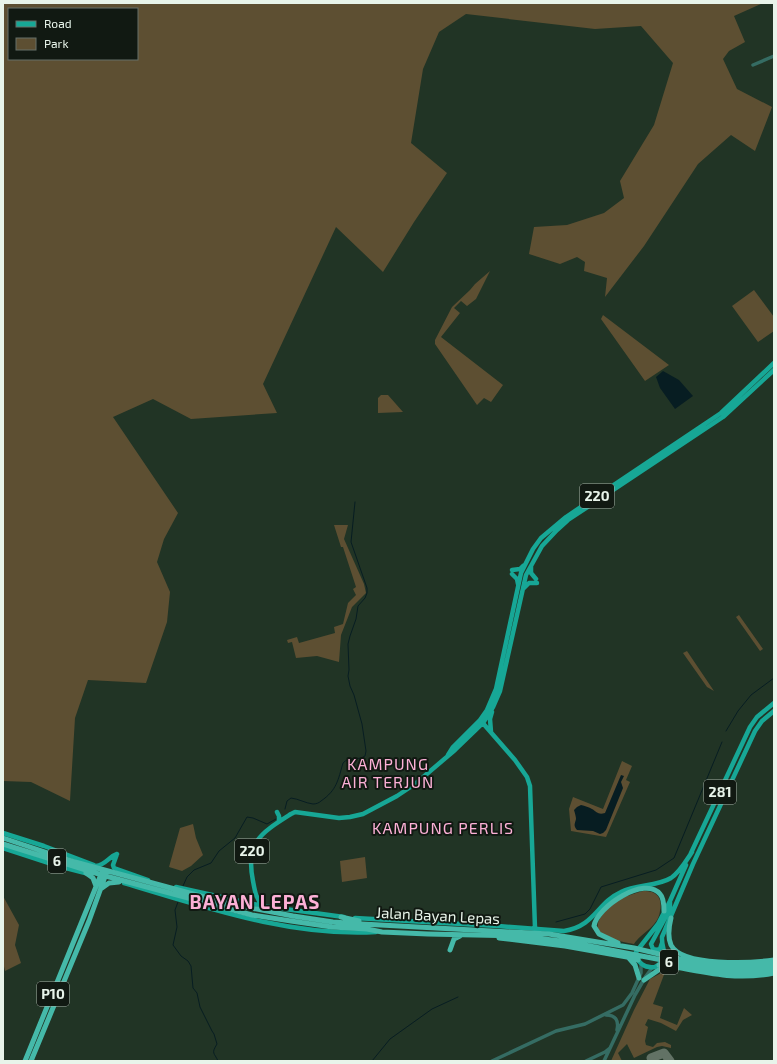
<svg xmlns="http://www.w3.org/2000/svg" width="777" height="1064" viewBox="0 0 777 1064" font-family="'Exo 2',sans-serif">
  <rect width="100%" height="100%" fill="#213425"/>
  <path fill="#5d4f32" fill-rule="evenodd" d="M 3,3 L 763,3 L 734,16 L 745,42 L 729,51 L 723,59 L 737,89 L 772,107 L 755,151 L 731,135 L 698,164 L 644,246 L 605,297 L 607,278 L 584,271 L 585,262 L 577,257 L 560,264 L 529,254 L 534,227 L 567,225 L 604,213 L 624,198 L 620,181 L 654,125 L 673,63 L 641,26 L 595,29 L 466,14 L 439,32 L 423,69 L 411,143 L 447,173 L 414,222 L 383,272 L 336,227 L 263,384 L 277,413 L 191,419 L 153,399 L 113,417 L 178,513 L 164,539 L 157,562 L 170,592 L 167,622 L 146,683 L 88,680 L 75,718 L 70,801 L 31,782 L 3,781 ZM 9,9 L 137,9 L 137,59 L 9,59 Z
    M 490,271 L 476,299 L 467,306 L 461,301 L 454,308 L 460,313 L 441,337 L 503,385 L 491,402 L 484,398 L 477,405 L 435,344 L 435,340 L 452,307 L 470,290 L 475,284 Z
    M 754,290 L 774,317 L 774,331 L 758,342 L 732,306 Z
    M 603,315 L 669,365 L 645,381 L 601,319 Z
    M 381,395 L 388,395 L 403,412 L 378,413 L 378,398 Z
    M 334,525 L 348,525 L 344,539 L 364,584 L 366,593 L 352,607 L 341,635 L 339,662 L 317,656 L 296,658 L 292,642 L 288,643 L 287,640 L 297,637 L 299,643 L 335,633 L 334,627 L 343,624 L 348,603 L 356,595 L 353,589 L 356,587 L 343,547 L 341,547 Z
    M 739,615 L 763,649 L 760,651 L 736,617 Z
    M 687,651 L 714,691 L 707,687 L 683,653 Z
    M 622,761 L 632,766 L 626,780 L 630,782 L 606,837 L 571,831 L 569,809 L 573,797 L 603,809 Z
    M 193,824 L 196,838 L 203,855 L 191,866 L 182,871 L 169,867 L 180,828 Z
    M 365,857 L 367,878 L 342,882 L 340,861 Z
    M 643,891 C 650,891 656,892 659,898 C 661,902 661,907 660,911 C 658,927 642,932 634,944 C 624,942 609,940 601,933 C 589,922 613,903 622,898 C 629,895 636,893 643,891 Z
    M 3,896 L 19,925 L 15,945 L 21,963 L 5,971 L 3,962 Z
    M 663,972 L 665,972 L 653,1004 L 663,1007 L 660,1018 L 677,1025 L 684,1008 L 692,1015 L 683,1020 L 676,1031 L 661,1023 L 648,1019 L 645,1025 L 648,1027 L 645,1041 L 646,1045 L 653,1047 L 657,1043 L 665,1042 L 671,1045 L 671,1048 L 662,1046 L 657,1047 L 634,1058 L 627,1044 L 618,1053 L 622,1061 L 611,1061 L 634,1010 L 650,979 Z"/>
  <path fill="#071d22" d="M 663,371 L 679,380 L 693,396 L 675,409 L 660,388 L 656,377 Z
    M 621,775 L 624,776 L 621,782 L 623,788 L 606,830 L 603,833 L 600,834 L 593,831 L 577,830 C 573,825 575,824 576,819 C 576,817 575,813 574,810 L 577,807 L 581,805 C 585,806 589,807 592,809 C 597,812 598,815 605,813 Z"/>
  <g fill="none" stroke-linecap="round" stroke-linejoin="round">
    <path stroke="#071d22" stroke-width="1" d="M 726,731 L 738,711 L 751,695 L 774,678
      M 285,809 L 287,801 L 291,798 C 299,799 305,803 313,804 C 316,804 319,803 321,801 C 337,790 338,780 343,763 C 349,756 358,761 365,756 L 366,751 L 362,724 L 354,695 L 350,686 L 348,676 L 349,670 L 348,644 L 350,636 L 356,619 L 358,606 L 365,598 L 367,593 L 367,588 L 351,542 L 355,502
      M 183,886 L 187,877 L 194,870 L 211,863 L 219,851 L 235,838 L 247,817 L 253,818 L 267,824 L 276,819
      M 178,902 L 175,910 L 177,927 L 173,945 L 181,956 L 188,961 L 191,966 L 193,988 L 197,993 L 200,1007 L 212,1031 L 214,1034 L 217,1044 C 211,1054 214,1052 218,1061
      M 556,922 L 585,914 L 590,909 L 601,887 L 656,870 L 674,858 L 722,742
      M 372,1061 L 390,1039 L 432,1009 L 458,997"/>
    <path stroke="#627265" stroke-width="9" d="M 651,1058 L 664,1053 L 670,1061"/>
    <path stroke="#356c63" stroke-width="3.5" d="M 753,65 L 774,56
      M 606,1015 C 616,1015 619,1021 617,1030
      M 492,1061 L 556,1031 L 585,1024 L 623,1005 L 632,993 L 641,973 L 641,964
      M 586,1061 L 605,1052 L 610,1048
      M 604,1061 L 635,995 L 646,976 L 652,968"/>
    <path stroke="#17a796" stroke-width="4.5" d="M 531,566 L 531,573 L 536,579
      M 512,570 L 520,569 L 523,566
      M 512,574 L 517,579 L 518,584
      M 523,589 L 529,583 L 537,583
      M 481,721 L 515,760 L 527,777 L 530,786 L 535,928
      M 491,732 L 490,719 L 492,712
      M 448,755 L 453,747 L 480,720 L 487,710 L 496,689 L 521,573 L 533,549 L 541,538 L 566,517 L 721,413 L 774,363
      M 277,812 L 279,816 L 279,821
      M 3,833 L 44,846 L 94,865
      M 3,848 L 58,866 L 89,874
      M 691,853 L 750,727 L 757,717 L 774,703
      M 117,854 L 113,865 L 114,868 L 148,880
      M 686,865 L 670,901 L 658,924 L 636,952 C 636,962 645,969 655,967 C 672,958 661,951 662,937 L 693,864 L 755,731 L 762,721 L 774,711
      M 96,866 C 107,864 108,857 117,854
      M 124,883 C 205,907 290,937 376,932
      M 176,887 L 263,906 L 344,917
      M 263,906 C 256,899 255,892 253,881 C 245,842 261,833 291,814 L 295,812 L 339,818 L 350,817 L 363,814 L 397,796 L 415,784 L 455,750 L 483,723 L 493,707 L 500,691 L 526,575 L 542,546 L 557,530 L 568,520 L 723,417 L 774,370
      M 355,918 L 498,926 L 564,931 C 595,926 597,903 621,892 C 637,884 656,887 671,878 C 680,872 686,861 692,852
      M 662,943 L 660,949 L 657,950 L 653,949 L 651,944 L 670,909 L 670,901"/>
    <path stroke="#45b9a9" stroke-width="5" d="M 3,838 L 75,862 L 230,904 L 293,916 L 333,922 L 362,924 L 549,934 L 634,948 L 680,959 L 719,966 L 744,967 L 763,966 L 774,964
      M 3,844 L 102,875 L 252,915 L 291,921 L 332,927 L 367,929 L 382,932 L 428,934 L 519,936 L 569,942 L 719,971 L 744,972 L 774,969
      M 86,873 L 93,878 L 96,886
      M 102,888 L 109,883 L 119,882
      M 341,917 L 359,921
      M 671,918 C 669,926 667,936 671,945 C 682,967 752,963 774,960
      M 499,938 L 565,946 L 627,957 L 638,960
      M 618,943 L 599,934 L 594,926 C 597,907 645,875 660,894 C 664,898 664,906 664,911
      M 450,950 L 454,939 L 460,936
      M 629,958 L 635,965 L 639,978
      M 659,965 L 665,965 C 703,972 735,981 774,973
      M 644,980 L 660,969 L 668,969
      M 25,1061 L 102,872
      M 31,1061 L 89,921 L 106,874"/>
  </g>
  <g text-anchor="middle" stroke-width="4" stroke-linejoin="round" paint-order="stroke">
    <g fill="#111912" stroke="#a8b2a9" stroke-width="1">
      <rect x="580" y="484" width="34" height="24" rx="3"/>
      <rect x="704" y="780" width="32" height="24" rx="3"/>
      <rect x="235" y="839" width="34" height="24" rx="3"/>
      <rect x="48" y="849" width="18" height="24" rx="3"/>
      <rect x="660" y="950" width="18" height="24" rx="3"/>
      <rect x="37" y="982" width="32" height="24" rx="3"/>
    </g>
    <g font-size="14" font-weight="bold" fill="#e8f4ea">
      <text x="597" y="501">220</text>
      <text x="720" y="797">281</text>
      <text x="252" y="856">220</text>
      <text x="57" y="866">6</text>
      <text x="669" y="967">6</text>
      <text x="53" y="999">P10</text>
    </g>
    <g font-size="15" fill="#e8f4ea" stroke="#111912">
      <text transform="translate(438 916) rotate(3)" y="5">Jalan Bayan Lepas</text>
    </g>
    <g font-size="16" letter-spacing="1" fill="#fcb0d6" stroke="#111912">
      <text x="388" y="770">KAMPUNG<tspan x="388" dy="18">AIR TERJUN</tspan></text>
      <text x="443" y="834">KAMPUNG PERLIS</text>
    </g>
    <g font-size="19" font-weight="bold" letter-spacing="1" fill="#fcb0d6" stroke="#111912">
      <text x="255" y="909">BAYAN LEPAS</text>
    </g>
  </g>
  <rect width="777" height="1064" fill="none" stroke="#e8f4ea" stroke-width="8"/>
  <rect x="8" y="8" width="130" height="52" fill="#111912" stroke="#677168"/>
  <rect x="16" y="21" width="20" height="6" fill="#17a796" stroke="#677168"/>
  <text x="44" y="28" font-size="12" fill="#e8f4ea">Road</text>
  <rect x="16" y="38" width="20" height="12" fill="#5d4f32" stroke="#677168"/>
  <text x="44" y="48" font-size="12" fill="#e8f4ea">Park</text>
</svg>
